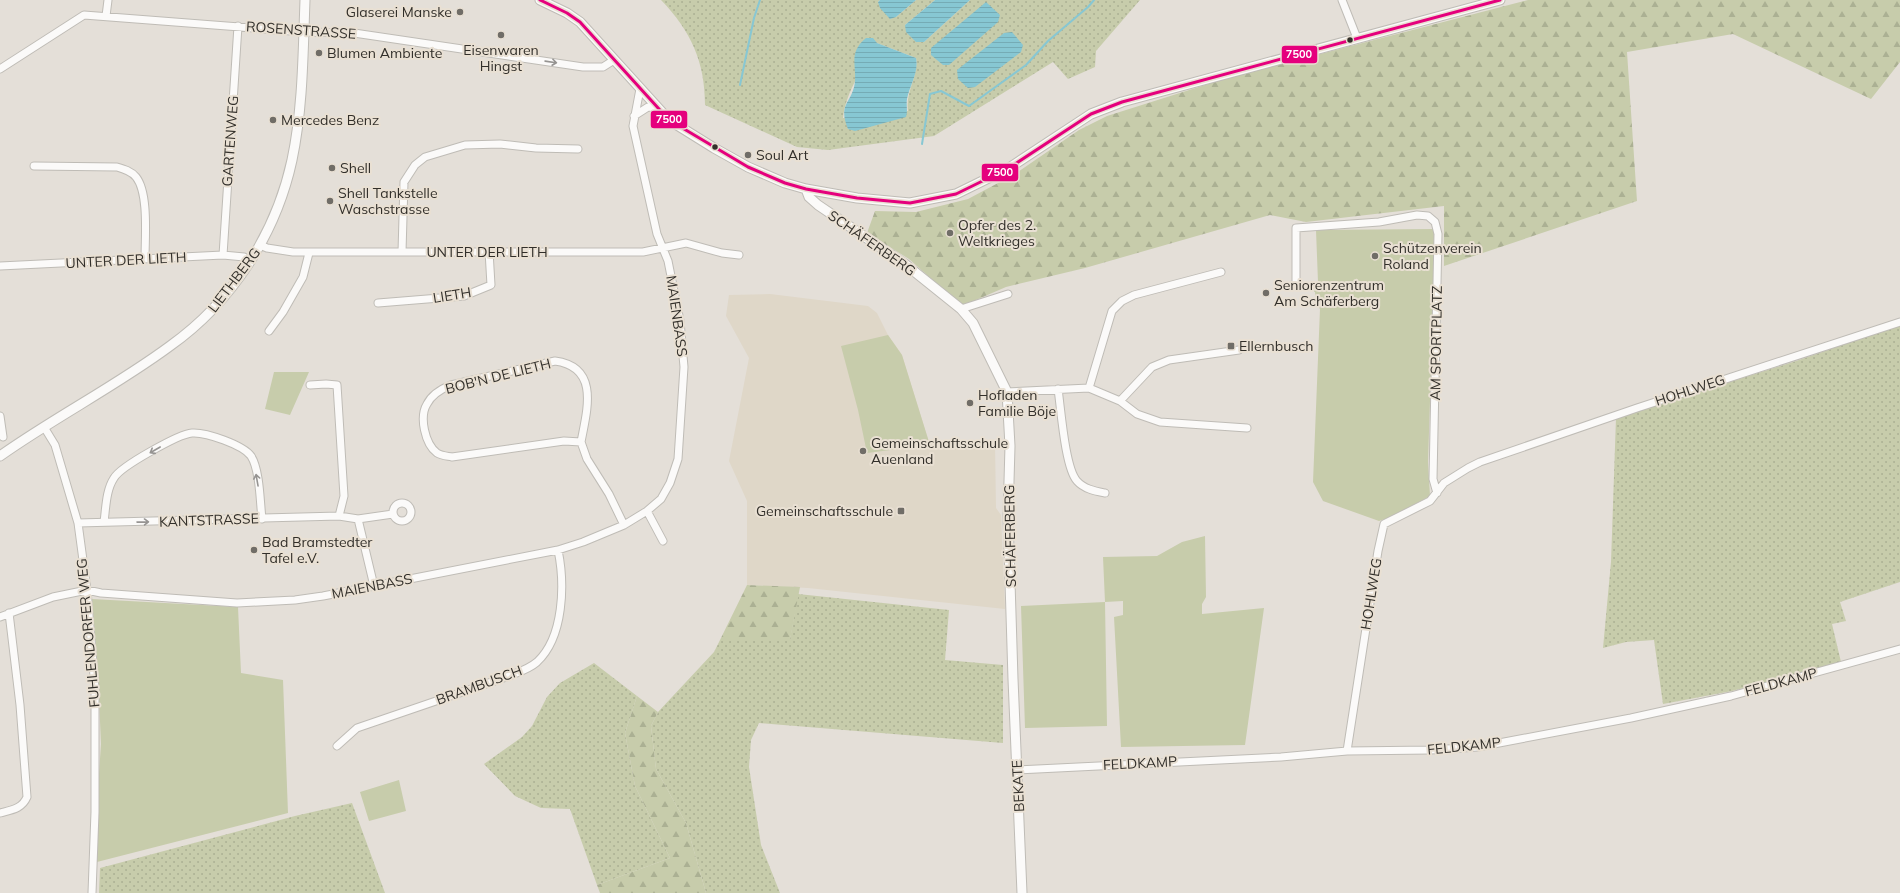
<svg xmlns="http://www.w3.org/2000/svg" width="1900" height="893" viewBox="0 0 1900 893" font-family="Mulish,sans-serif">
  <defs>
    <pattern id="grass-dots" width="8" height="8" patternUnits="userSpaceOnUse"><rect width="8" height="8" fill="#c7ccab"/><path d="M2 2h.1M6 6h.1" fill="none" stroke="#abb093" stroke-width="1.8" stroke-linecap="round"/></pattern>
    <pattern id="forest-firs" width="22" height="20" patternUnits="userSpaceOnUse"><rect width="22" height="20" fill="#c7ccab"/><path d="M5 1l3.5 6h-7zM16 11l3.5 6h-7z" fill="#abb093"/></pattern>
    <pattern id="water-rules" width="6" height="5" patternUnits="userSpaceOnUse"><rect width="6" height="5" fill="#87c7d3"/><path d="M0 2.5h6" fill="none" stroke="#75abb5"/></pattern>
  </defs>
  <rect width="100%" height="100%" fill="#e4dfd8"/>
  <path fill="#dfd7c8" d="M 770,294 L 868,306 L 877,313 L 888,335 L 902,355 L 929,442 L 995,442 L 996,508 L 1001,515 L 1005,609 L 808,588 L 747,585 L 747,501 L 729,461 L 749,358 L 726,316 L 729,295 Z"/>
  <path fill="url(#grass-dots)" fill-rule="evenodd" d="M 661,0 L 880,0 L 878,2 L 896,17 L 916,0 L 935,0 L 905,25 L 924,42 L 970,0 L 1140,0 L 1096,51 L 1095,67 L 1068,79 L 1053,62 L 934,136 L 828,150 L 797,147 L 705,105 C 705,62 691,31 661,0 ZM 877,43 L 916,58 C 919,76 905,91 908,111 L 843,118 C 846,91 864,66 877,43 Z
    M 1900,325 L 1900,582 L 1840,602 L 1846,621 L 1832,624 L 1841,662 L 1732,691 L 1663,704 L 1654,640 L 1626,642 L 1603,648 L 1611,562 L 1616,418 L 1796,361 Z
    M 798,594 L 949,610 L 945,660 L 1003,665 L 1003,743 L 759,723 L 751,740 L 749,767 L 761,845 L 780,893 L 706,893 L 686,823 L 656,769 L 651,726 L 658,712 L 714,652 L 720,640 L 790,639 Z
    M 594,663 L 637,696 L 625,733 L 635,786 L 670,858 L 597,885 L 570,809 L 541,808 L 515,796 L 484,764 L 522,737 L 532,726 L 547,697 L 560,683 Z
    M 352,803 L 385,893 L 99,893 L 100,868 L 295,816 Z"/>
  <path fill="url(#forest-firs)" d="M 1528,0 L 1900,0 L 1900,62 L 1871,99 L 1733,34 L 1627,52 L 1637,201 L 1444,266 L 1444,206 L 1306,222 L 1270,215 L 1085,268 L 1006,287 L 962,306 L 909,259 L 867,233 L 875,211 L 916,212 L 968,199 L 1015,174 L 1079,130 L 1107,116 L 1224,79 Z
    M 747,585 L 800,587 L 790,640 L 720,640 Z
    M 637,696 L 658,712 L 651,726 L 656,769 L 686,823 L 706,893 L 600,893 L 597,885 L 670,858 L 635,786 L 625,733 Z"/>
  <path fill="#c7ccab" d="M 1434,229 L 1433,310 L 1428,462 L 1430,496 L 1391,517 L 1379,521 L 1323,501 L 1313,482 L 1320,309 L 1316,303 L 1315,292 L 1314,292 L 1318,282 L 1316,230 Z
    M 888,335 L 902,355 L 929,442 L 919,448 L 919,443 L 906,443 L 906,448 L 867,453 L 858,410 L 841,346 Z
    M 274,372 L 309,372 L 290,415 L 265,409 Z
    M 1205,536 L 1206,597 L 1202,604 L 1202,614 L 1264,608 L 1245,745 L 1121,747 L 1114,617 L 1123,615 L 1123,601 L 1105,602 L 1107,726 L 1025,728 L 1021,606 L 1105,602 L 1103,557 L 1157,556 L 1182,542 Z
    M 92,599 L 238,607 L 241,673 L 283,680 L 288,813 L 93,863 L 101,744 L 98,676 Z
    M 399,780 L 406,811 L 369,821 L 360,792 Z"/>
  <path fill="url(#water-rules)" d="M 880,0 L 916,0 L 896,17 L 890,19 L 880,8 L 878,2 Z
    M 935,0 L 970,0 L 924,42 L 916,42 L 906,32 L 905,25 Z
    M 986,2 L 1000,15 L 998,22 L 949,65 L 943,65 L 931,55 L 931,48 Z
    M 1012,32 L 1023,45 L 1021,52 L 975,87 L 968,88 L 958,79 L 957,70 L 1004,33 Z
    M 866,38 L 873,38 L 877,43 L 916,58 C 919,72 910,85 907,99 C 906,105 908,110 906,117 L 855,131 L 848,129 C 837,103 853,103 855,81 C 856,63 849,52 866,38 Z"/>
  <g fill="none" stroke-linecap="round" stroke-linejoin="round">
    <path stroke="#87c7d3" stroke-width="2" d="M 740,85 L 754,18 L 760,0
      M 922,144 L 930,94 L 941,91 L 969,106 L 1026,65 L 1048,41 L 1088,7 L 1094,0"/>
    <defs>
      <path id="street" d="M 1342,0 L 1357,38
        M 106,16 L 108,0
        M 0,69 L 84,15 L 304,32 L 354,33 L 583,67 L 603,67 L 614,60
        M 634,116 L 648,107 L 656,108
        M 34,166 L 117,167 C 124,169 131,171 136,177 C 149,193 145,238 145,259
        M 260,245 L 267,248 L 293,252 L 643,252 L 686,243 L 722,253 L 739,255
        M 402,252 L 404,182 L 415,165 L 425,157 L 465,145 L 500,144 L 536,148 L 578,149
        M 223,255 L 238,26
        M 0,266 L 223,255 L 244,257 L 250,262
        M 1296,284 L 1296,228 L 1379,222 L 1417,215 L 1428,216 L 1435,222 L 1438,234 L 1433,479 L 1437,493
        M 378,303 L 464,296 L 491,285 L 489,251
        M 961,309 L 1008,294
        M 269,331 L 283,312 L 303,277 L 309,253
        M 555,361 C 600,367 587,410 581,442 L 564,441 L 452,457 C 447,456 442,456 437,453 C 425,444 419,417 427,404 C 432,394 441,389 451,385 Z
        M 310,385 L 326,384 L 337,385 L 344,496 L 339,516
        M 1089,388 L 1112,311 L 1122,301 L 1134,295 L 1221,272
        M 1058,389 C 1061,409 1065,468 1077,481 C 1084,489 1095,491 1105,493
        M 1007,392 L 1089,388 L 1120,401 L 1137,414 L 1160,422 L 1247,428
        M 1120,401 L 1152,367 L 1169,360 L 1239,350
        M 0,416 L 3,437
        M 44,427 L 55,445 L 78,523 L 87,590 L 95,689 L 95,812 L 92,893
        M 581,442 L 587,459 L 609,494 L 624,525
        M393 512a9 9 0 1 1 18 0a9 9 0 1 1-18 0Z
        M 647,511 L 663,541
        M 358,519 L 393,514
        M 104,522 C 106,507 106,490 114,478 C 121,466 179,434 192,433 C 206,432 243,445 251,456 C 260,470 260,502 262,519
        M 78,523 L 339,516 L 358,519 L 374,586
        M 0,617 L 53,597 L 87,590 L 101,593 L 237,603 L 295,600 L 323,596 L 558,550 L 583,542 L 624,525 L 647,511 L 661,499 L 670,483 L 678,459 L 684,367 L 680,321 L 668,261 L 657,234 L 633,126 L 640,89
        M 337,746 L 357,728 L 509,676 C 519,672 529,669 537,662 C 564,637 565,584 558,550
        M 1347,751 L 1378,551 L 1384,524 L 1430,501 L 1444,483 L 1468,468 L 1480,462 L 1637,408 L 1900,322
        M 1017,770 L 1281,757 L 1347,751 L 1431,750 L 1478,747 L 1631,718 L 1731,696 L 1900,649
        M 0,813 C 11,810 22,809 27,797 L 20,705 L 9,613"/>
      <path id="secondary" d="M 540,0 L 567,13 L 580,22 L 669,120 L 714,148 L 748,167 L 785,183 L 806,189 L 857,198 L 910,203 L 956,194 L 1009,168 L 1091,114 L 1122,102 L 1500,0
        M 806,189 L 809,197 L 818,205 L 905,264 L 961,309 L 973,323 L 1007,392 L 1010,446 L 1008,517 L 1013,679 L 1022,893
        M 0,456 C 55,417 116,386 170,346 C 232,302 276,234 292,160 C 303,108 303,53 305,0"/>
    </defs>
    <use href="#street" stroke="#bfbcb6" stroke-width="9"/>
    <use href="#secondary" stroke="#bfbcb6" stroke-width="11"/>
    <use href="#street" stroke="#fbfaf9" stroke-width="7"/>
    <use href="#secondary" stroke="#fbfaf9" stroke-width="9"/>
    <defs>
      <path id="bus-1" d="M 540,0 L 567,13 L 580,22 L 669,120 L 748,167 L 785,183 L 806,189 L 857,198 L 910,203 L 956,194 L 1009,168 L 1091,114 L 1122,102 L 1500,0"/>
    </defs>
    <use href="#bus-1" stroke="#e9e0d3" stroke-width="6"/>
    <use href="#bus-1" stroke="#e5007d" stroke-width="3"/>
  </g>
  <defs><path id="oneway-shaft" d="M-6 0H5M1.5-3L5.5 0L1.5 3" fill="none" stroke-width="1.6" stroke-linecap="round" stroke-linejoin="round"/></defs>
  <g stroke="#969492">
    <use href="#oneway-shaft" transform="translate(551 62) rotate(8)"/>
    <use href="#oneway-shaft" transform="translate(155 450) rotate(150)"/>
    <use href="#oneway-shaft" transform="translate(257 480) rotate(-100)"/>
    <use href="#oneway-shaft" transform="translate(143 522) rotate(-1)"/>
  </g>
  <g fill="#706d67" stroke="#e9e0d3" stroke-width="1.5">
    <circle cx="460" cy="12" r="4"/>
    <circle cx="501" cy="35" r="4"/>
    <circle cx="319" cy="53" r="4"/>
    <circle cx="273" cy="120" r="4"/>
    <circle cx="748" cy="155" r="4"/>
    <circle cx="332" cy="168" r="4"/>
    <circle cx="330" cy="201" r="4"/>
    <circle cx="950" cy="233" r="4"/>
    <circle cx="1375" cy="256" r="4"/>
    <circle cx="1266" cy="293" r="4"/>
    <rect x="1227" y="342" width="8" height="8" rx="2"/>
    <circle cx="970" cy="403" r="4"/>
    <circle cx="863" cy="451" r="4"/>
    <rect x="897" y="507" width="8" height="8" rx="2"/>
    <circle cx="254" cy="550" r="4"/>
  </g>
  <g fill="#322f2a" stroke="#e9e0d3" stroke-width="1.5">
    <circle cx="1350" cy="40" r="3.5"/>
    <circle cx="715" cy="147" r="3.5"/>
  </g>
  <g text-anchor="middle" stroke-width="4" stroke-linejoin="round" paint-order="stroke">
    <g font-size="14" fill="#322f2a" stroke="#e9e0d3" text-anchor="start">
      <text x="452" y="17" text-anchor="end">Glaserei Manske</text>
      <text x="501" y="55" text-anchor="middle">Eisenwaren<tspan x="501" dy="16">Hingst</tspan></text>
      <text x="327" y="58">Blumen Ambiente</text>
      <text x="281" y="125">Mercedes Benz</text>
      <text x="756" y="160">Soul Art</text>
      <text x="340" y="173">Shell</text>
      <text x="338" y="198">Shell Tankstelle<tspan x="338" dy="16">Waschstrasse</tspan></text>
      <text x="958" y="230">Opfer des 2.<tspan x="958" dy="16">Weltkrieges</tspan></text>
      <text x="1383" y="253">Schützenverein<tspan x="1383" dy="16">Roland</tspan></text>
      <text x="1274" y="290">Seniorenzentrum<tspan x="1274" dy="16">Am Schäferberg</tspan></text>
      <text x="1239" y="351">Ellernbusch</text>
      <text x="978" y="400">Hofladen<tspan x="978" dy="16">Familie Böje</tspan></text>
      <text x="871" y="448">Gemeinschaftsschule<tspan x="871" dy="16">Auenland</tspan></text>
      <text x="893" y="516" text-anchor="end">Gemeinschaftsschule</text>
      <text x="262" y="547">Bad Bramstedter<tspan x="262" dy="16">Tafel e.V.</tspan></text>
    </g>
    <g font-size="14" fill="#322f2a" stroke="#e9e0d3">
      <text transform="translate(301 30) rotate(4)" y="5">ROSENSTRASSE</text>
      <text transform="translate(230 141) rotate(-86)" y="5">GARTENWEG</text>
      <text transform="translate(872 243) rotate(35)" y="5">SCHÄFERBERG</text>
      <text x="487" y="257">UNTER DER LIETH</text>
      <text transform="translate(126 260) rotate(-3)" y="5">UNTER DER LIETH</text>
      <text transform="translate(234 280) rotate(-53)" y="5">LIETHBERG</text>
      <text transform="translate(452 295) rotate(-9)" y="5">LIETH</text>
      <text transform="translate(677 316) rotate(82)" y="5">MAIENBASS</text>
      <text transform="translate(1436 343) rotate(-89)" y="5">AM SPORTPLATZ</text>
      <text transform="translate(498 376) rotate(-14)" y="5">BOB'N DE LIETH</text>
      <text transform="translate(1690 390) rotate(-18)" y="5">HOHLWEG</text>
      <text transform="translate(209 520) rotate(-2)" y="5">KANTSTRASSE</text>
      <text transform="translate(1010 536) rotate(-91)" y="5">SCHÄFERBERG</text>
      <text transform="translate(372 586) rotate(-11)" y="5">MAIENBASS</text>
      <text transform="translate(1371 594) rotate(-81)" y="5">HOHLWEG</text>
      <text transform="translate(88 633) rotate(-95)" y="5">FUHLENDORFER WEG</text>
      <text transform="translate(1781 682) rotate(-15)" y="5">FELDKAMP</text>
      <text transform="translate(479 685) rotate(-20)" y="5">BRAMBUSCH</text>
      <text transform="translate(1464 746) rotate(-6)" y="5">FELDKAMP</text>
      <text transform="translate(1140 763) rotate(-3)" y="5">FELDKAMP</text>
      <text transform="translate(1018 786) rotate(-93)" y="5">BEKATE</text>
    </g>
  </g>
  <g stroke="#e9e0d3" stroke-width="1.5">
    <rect x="1281" y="45" width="37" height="19" rx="4" fill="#e5007d"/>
    <rect x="650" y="110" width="38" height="19" rx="4" fill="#e5007d"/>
    <rect x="981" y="163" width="38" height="19" rx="4" fill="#e5007d"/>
  </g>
  <g font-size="11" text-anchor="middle" font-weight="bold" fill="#fff">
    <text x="1299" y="58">7500</text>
    <text x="669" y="123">7500</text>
    <text x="1000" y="176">7500</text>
  </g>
</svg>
